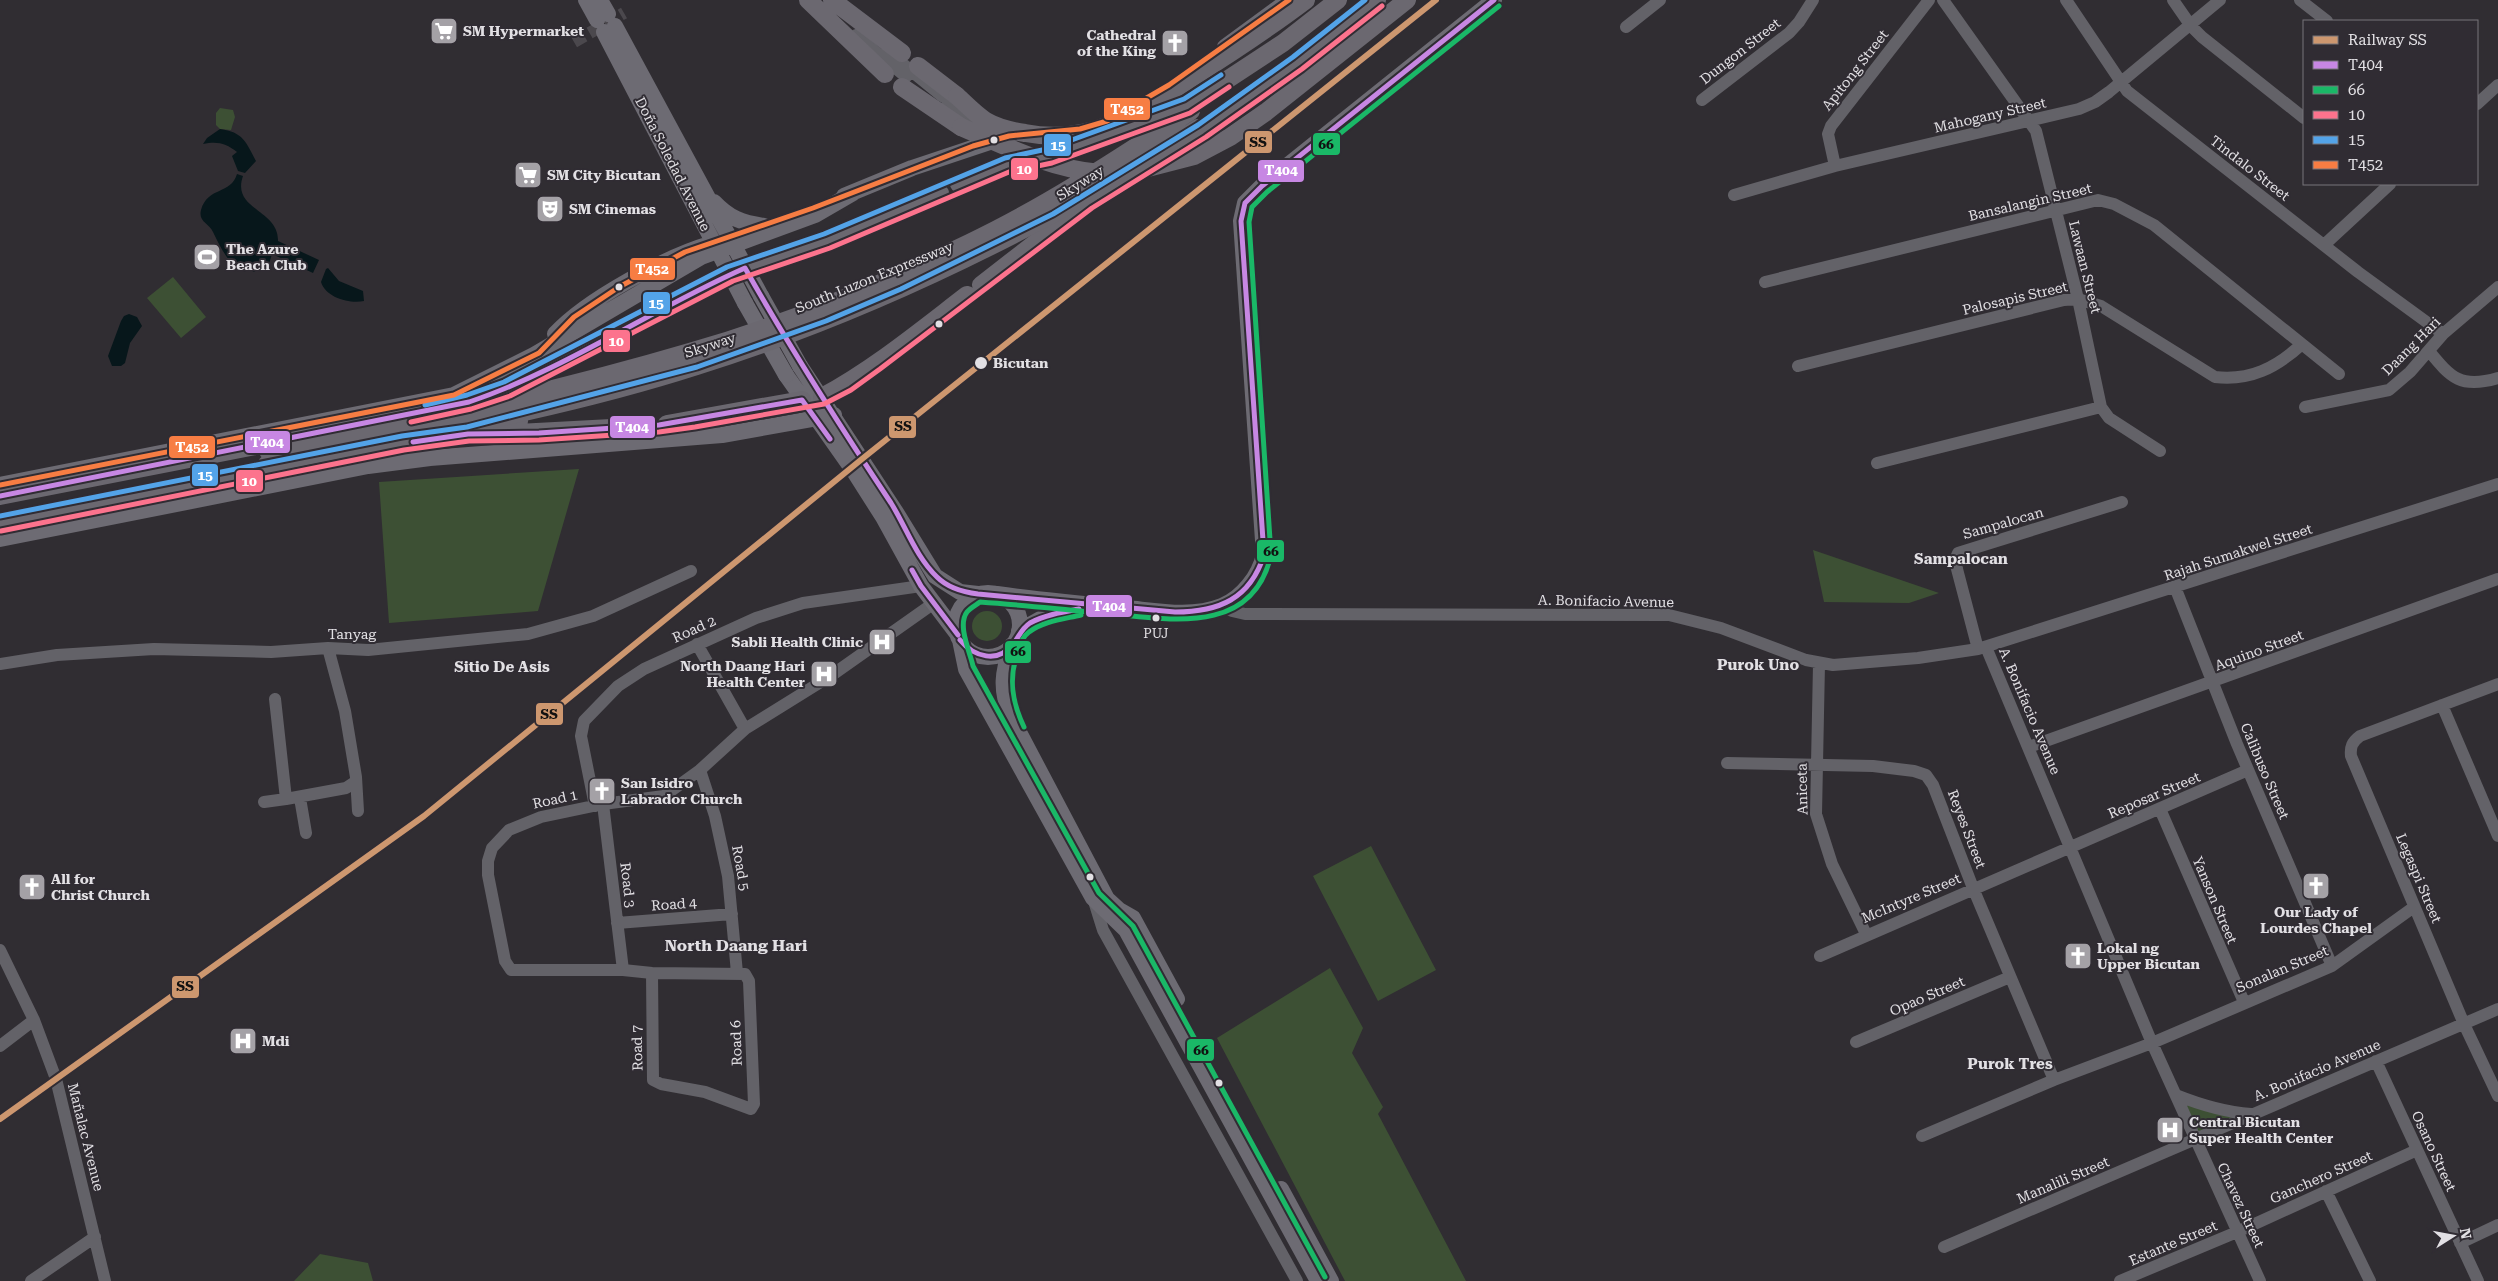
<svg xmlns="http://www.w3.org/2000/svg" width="2498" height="1281" viewBox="0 0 2498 1281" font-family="'Roboto Serif',serif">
  <rect width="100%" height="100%" fill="#302d32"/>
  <path fill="#3d5034" d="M 220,108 L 233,110 L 235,117 L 231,130 L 220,129 L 216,125 L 216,113 Z
    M 173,277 L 206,317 L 181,338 L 147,298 Z
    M 579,469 L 538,611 L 389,623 L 379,482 Z
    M 1813,550 L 1939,593 L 1909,603 L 1824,602 Z
    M972 626a15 15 0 1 1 30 0a15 15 0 1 1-30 0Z
    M 1371,846 L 1436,970 L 1378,1001 L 1313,876 Z
    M 1330,968 L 1363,1028 L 1352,1053 L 1383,1107 L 1378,1114 L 1466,1281 L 1345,1281 L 1217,1038 Z
    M 2184,1102 L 2241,1115 L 2197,1134 Z
    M 320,1254 L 368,1263 L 373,1281 L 294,1281 Z"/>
  <path fill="#07171b" d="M 220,129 C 243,132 246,142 256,161 L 245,173 L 238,171 L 232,156 L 237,152 C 226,143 217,141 203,144 L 207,138 Z
    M 237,174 L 243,176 C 231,210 279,209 278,241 L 319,260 L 313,273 L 272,254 L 268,267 C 238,284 224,255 213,232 C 209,223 198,222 201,210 C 208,186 231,195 237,174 Z
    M 328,268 L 339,281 L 363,291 L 364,301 C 350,304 326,298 321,282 L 326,269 Z
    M 129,314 L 137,317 L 142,326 L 130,343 L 125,363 L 121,366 L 112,366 L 108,356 L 121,321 L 124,316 Z"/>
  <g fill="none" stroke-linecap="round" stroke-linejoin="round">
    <path stroke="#4b484d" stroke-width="12" stroke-dasharray="12 6" stroke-linecap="butt" d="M 574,42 L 624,13"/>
    <path stroke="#636268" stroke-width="12" d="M 1943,0 L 2036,131 L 2078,299 L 2101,407 L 2109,418 L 2160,451
      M 2066,0 L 2127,91 L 2358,272 L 2443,334
      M 2173,0 L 2191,26 L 2202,37 L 2304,118
      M 2300,0 L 2327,21
      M 1626,27 L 1660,0
      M 856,35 L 906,77
      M 887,51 L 942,96 L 958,105
      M 1702,100 L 1789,33 L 1799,22 L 1813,0
      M 2477,104 L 2498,85
      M 947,106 L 985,130
      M 1835,166 L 1828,134 L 1831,126 L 1929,0
      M 1734,195 L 1835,166 L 2079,109 L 2095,102 L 2109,92 L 2220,0
      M 2324,245 L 2390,184
      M 1765,282 L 2098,200 L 2114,204 L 2154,225 L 2339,374
      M 2429,351 C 2451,378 2461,389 2498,378
      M 1798,366 L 2064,300 L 2078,299 L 2101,306 L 2215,377 C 2250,381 2276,368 2302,344
      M 2305,407 L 2389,390 L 2410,372 L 2443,334 L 2498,287
      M 1877,463 L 2101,407
      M 2175,587 L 2237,744 L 2332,966
      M 1222,606 L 1232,611 L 1245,614 L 1669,615 L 1721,628 L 1806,660 L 1833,665 L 1918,658 L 1978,649 L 2498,484
      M 697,644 L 745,729
      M 1986,647 L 2152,1043 L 2260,1281
      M 328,648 L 345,711 L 356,777 L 358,811
      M 1978,649 L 1957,569 L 1955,560 L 1958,553 L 2122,502
      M 0,664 L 57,655 L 154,649 L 271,652 L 328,648 L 368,650 L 528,634 L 593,616 L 691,571
      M 1819,664 L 1816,814 L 1832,864 L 1866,934
      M 2498,684 L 2360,736 C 2352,742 2350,747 2351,756 L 2464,1024 L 2498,1096
      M 275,699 L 286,799 L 346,788 L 355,782
      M 2442,705 L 2498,836
      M 2029,747 L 2498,579
      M 1727,763 L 1873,766 L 1914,771 L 1926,775 L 1933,785 L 1973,888 L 2054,1080
      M 700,770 L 715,816 L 728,876 L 737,973
      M 300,798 L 306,833
      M 264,802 L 286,799
      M 603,804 L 623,970
      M 595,806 L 581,736 L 584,721 L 618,686 L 644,669 L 756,618 L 803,603 L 921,586
      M 2160,809 L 2244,1002
      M 1093,898 L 1103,930 L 1297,1281
      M 617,923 L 732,914
      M 0,950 L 34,1020 L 56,1079 L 105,1281
      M 1820,956 L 2248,770
      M 652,973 L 653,1080 L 661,1084 L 705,1092 L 751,1109 L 754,1104 L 749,981 L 745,974 L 652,973 L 623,970 L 511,970 L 505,961 L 488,875 L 488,861 L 492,848 L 509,830 L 541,817 L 603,804 L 664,796 L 700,770 L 745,729 L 832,675 L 934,603
      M 1856,1042 L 2010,977
      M 0,1046 L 34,1020
      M 2376,1061 L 2478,1281
      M 2176,1095 C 2201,1105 2224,1112 2251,1114
      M 1922,1136 L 2054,1080 L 2152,1043 L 2332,966 L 2414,907
      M 2326,1191 L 2370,1281
      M 2460,1243 L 2498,1225
      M 1944,1247 L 2498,1009
      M 31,1281 L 95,1237
      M 2120,1281 L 2237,1232 L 2417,1150"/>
    <path stroke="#6d6b73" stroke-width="16" d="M 586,0 L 597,20
      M 600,0 L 608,14
      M 615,26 L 761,296
      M 604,32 L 745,303
      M 1225,47 L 1289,0
      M 844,196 L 912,168 L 999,139
      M 714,202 C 729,218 742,223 764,226
      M 555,334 C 586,300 666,257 710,244
      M 800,366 L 897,514 L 935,576 L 960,592 L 978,594
      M 786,375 L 855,473 L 883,517 L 921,586 L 958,635
      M 0,485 L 454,395 L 534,355 L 701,257 L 815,215 L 853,193
      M 0,539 L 368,466 L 430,458 L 722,435 L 834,415
      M956 625a32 32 0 1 1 64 0a32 32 0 1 1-64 0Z
      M 997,594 C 1040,600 1083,604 1127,608 C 1157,611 1192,618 1222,606 C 1242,598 1259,576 1264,555 L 1241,221 L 1245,203 L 1262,186 L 1494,0
      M 1019,631 L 1044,617 L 1079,608
      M 960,640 L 966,669 L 1093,898 L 1126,930 L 1318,1281
      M 1012,645 C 1002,673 1000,689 1011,717 L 1107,899 L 1119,910 L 1133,918 L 1177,999
      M 1281,1189 L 1331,1281"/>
    <path stroke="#6b6870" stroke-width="18" d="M 808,0 L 885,74
      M 832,0 L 902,53
      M 918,66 L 957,96
      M 902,87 L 961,127
      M 1172,116 L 1283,43 L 1338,0
      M 1187,141 L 1298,63 L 1377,0
      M 959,184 L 1007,165 L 1049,156 L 1182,108
      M 745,268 L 827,241 L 940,193
      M 981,285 L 1088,202
      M 599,339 L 730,274
      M 822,397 C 874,369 920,331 967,295
      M 469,402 L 507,389 L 583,348
      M 667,424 L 802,400
      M 501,434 L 649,426
      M 427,440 L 468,434 L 519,421
      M 0,496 L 286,440
      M 0,524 L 283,466"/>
    <path stroke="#6d6b73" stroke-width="16" d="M 761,296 L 800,366
      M 745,303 L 786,375"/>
    <path stroke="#6b6870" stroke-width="18" d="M 957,96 C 966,104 975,114 986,121 C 998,128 1012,131 1025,133 C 1093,146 1139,112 1193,77 C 1231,53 1269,28 1306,0
      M 961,127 C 1005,146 1051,169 1100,173
      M 1136,171 L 1194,156 L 1230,137 L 1266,112 L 1407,0
      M 268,451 C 410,423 551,393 690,352 C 783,325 882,285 969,243 C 1047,206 1119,158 1191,111
      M 267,464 C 411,435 557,411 697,366 C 834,323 966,263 1091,193 C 1128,173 1163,150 1198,128"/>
    <defs>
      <path id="bus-1" d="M 413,442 L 468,434 L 539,433 L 659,425 L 802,400 L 830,439
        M 0,496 L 469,402 C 564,370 652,309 745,268 C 790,348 840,426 891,503 C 906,527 916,557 937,577 C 948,588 962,592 978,594 L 1175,612 C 1219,612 1250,599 1264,555 L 1241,221 L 1245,203 L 1262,186 L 1494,0
        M 912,570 L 921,586 L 958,635
        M 960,640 C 974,657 998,664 1013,644 C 1019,637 1021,629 1030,623 C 1045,615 1063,612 1079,609"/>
      <path id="bus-2" d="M 1024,727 C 1012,702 1008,678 1018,652 C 1020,644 1022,637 1029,632 C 1043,621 1064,619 1081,615
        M 1325,1277 L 1133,926 L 1099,893 L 973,666 C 970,652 957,625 967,612 C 970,608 976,605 980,602 C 1021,605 1061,609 1101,613 C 1164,618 1252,639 1271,555 L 1249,222 L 1252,207 L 1267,192 L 1499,6"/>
      <path id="bus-3" d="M 411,422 L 471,409 L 510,396 L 733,281 L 830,248 L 1009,172 L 1052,163 L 1190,113 L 1229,87
        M 1,531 L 404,450 L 469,441 L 539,440 L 659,432 L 695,427 L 824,404 L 851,390 L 880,369 L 1092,208 L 1206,137 L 1302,69 L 1382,6"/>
      <path id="bus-4" d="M 425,405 L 467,395 L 504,382 L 727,267 L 824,234 L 1005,158 L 1047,149 L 1184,99 L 1221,75
        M 0,516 L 402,436 L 467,427 L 697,367 L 826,321 L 901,289 L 1053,214 L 1198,125 L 1293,57 L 1365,0"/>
      <path id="bus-5" d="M 0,485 L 454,395 L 539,353 L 574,317 L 619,287 L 685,252 L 813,208 L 973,146 L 1009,136 L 1080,129 L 1107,121 L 1169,85 L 1289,0"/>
    </defs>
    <use href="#bus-1" stroke="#302c33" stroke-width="9"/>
    <use href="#bus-2" stroke="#302c33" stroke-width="9"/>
    <use href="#bus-3" stroke="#302c33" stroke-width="9"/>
    <use href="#bus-4" stroke="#302c33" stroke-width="9"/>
    <use href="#bus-5" stroke="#302c33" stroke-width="9"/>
    <use href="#bus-1" stroke="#c787e3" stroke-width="5"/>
    <use href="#bus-2" stroke="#1ab867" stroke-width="5"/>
    <use href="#bus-3" stroke="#fc738d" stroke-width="5"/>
    <use href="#bus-4" stroke="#53a3e8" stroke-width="5"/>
    <use href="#bus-5" stroke="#f77d43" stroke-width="5"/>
    <defs>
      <path id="rail-1" d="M 0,1119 L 424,816 L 862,459 L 1436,0"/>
    </defs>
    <use href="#rail-1" stroke="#302c33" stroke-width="10"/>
    <use href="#rail-1" stroke="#cd976f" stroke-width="6"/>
  </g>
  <defs>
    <symbol id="supermarket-square" viewBox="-11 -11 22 22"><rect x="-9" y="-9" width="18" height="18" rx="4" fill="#a4a1a6" stroke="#302c33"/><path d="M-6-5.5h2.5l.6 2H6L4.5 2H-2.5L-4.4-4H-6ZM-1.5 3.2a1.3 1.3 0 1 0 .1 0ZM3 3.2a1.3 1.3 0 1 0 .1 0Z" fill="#fff"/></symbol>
    <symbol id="church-square" viewBox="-11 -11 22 22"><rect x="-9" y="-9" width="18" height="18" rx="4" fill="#a4a1a6" stroke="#302c33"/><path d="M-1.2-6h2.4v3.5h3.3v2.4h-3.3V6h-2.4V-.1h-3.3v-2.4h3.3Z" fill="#fff"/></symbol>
    <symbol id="theatre-square" viewBox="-11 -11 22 22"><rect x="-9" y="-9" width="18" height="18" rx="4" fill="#a4a1a6" stroke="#302c33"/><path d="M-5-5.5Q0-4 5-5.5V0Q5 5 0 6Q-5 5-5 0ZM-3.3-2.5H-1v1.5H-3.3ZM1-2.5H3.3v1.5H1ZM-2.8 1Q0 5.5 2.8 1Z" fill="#fff"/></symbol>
    <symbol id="stadium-square" viewBox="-11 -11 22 22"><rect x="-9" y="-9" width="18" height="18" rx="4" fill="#a4a1a6" stroke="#302c33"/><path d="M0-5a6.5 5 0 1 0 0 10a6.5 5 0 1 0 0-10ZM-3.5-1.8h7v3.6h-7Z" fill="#fff"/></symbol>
    <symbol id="hospital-square" viewBox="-11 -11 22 22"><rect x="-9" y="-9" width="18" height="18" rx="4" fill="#a4a1a6" stroke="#302c33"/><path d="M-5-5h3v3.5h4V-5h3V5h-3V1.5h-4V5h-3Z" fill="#fff"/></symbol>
  </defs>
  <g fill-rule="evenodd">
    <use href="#supermarket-square" x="428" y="15" width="32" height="32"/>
    <use href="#church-square" x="1159" y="27" width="32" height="32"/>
    <use href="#supermarket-square" x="512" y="159" width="32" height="32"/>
    <use href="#theatre-square" x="534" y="193" width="32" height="32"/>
    <use href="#stadium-square" x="191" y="241" width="32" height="32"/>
    <use href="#hospital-square" x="866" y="626" width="32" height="32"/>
    <use href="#hospital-square" x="808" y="658" width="32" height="32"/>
    <use href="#church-square" x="586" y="775" width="32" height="32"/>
    <use href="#church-square" x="2300" y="870" width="32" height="32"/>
    <use href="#church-square" x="16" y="871" width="32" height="32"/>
    <use href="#church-square" x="2062" y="940" width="32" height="32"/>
    <use href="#hospital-square" x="227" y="1025" width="32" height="32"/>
    <use href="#hospital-square" x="2154" y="1114" width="32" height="32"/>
  </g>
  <g fill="#e2e0e4" stroke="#302c33" stroke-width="2">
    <circle cx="994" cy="140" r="4.5"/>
    <circle cx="619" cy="287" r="4.5"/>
    <circle cx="939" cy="324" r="4.5"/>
    <circle cx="981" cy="363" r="7"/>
    <circle cx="1156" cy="618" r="4.5"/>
    <circle cx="1090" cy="877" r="4.5"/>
    <circle cx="1219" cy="1083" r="4.5"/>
  </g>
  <g text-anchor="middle" stroke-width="4" stroke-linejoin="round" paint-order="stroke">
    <g font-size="13" fill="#e2e0e4" stroke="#302c33">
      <text x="1156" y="638">PUJ</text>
    </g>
    <g font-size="14" font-weight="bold" fill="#e2e0e4" stroke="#302c33" text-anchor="start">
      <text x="463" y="36">SM Hypermarket</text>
      <text x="1156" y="40" text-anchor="end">Cathedral<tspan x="1156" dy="16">of the King</tspan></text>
      <text x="547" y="180">SM City Bicutan</text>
      <text x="569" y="214">SM Cinemas</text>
      <text x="226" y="254">The Azure<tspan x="226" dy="16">Beach Club</tspan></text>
      <text x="863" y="647" text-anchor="end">Sabli Health Clinic</text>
      <text x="805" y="671" text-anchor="end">North Daang Hari<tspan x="805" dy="16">Health Center</tspan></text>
      <text x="621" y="788">San Isidro<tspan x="621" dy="16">Labrador Church</tspan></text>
      <text x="51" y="884">All for<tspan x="51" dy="16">Christ Church</tspan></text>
      <text x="2316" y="917" text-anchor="middle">Our Lady of<tspan x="2316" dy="16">Lourdes Chapel</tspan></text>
      <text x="2097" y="953">Lokal ng<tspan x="2097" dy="16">Upper Bicutan</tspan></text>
      <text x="262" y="1046">Mdi</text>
      <text x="2189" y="1127">Central Bicutan<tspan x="2189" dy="16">Super Health Center</tspan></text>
    </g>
    <g font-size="14" fill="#e2e0e4" stroke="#302c33">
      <text transform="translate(1740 51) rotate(-38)" y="5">Dungon Street</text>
      <text transform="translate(1855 70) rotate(-52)" y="5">Apitong Street</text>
      <text transform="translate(1990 115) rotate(-13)" y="5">Mahogany Street</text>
      <text transform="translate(673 164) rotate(63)" y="5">Doña Soledad Avenue</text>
      <text transform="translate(2250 168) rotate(38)" y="5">Tindalo Street</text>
      <text transform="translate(1080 183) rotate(-32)" y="5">Skyway</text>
      <text transform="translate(2030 202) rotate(-13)" y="5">Bansalangin Street</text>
      <text transform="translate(2085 267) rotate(76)" y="5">Lawaan Street</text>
      <text transform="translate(874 277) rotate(-22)" y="5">South Luzon Expressway</text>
      <text transform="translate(2015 298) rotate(-13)" y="5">Palosapis Street</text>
      <text transform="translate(710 345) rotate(-18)" y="5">Skyway</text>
      <text transform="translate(2411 346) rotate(-45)" y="5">Daang Hari</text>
      <text transform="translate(2003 523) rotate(-16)" y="5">Sampalocan</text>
      <text transform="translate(2238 552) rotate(-18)" y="5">Rajah Sumakwel Street</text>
      <text transform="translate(1606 601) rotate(1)" y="5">A. Bonifacio Avenue</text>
      <text transform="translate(694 629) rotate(-24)" y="5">Road 2</text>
      <text x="352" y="639">Tanyag</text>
      <text transform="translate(2259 650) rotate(-20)" y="5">Aquino Street</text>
      <text transform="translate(2030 711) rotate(67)" y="5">A. Bonifacio Avenue</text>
      <text transform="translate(2265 771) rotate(67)" y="5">Calibuso Street</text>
      <text transform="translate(1802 789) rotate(-91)" y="5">Aniceta</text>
      <text transform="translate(2154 795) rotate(-23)" y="5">Reposar Street</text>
      <text transform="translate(555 799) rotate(-12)" y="5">Road 1</text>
      <text transform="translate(1967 829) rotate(69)" y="5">Reyes Street</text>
      <text transform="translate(741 868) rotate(80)" y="5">Road 5</text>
      <text transform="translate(2419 878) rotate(67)" y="5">Legaspi Street</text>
      <text transform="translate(628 885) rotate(83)" y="5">Road 3</text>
      <text transform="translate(1911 898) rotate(-23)" y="5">McIntyre Street</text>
      <text transform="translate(2215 900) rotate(67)" y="5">Yanson Street</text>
      <text transform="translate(674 904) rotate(-4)" y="5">Road 4</text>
      <text transform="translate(2282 969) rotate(-23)" y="5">Sonalan Street</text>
      <text transform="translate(1927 996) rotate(-23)" y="5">Opao Street</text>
      <text transform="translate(736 1043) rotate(-92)" y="5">Road 6</text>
      <text transform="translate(637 1048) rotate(-91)" y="5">Road 7</text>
      <text transform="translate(2317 1070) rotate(-23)" y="5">A. Bonifacio Avenue</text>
      <text transform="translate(86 1137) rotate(76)" y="5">Mañalac Avenue</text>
      <text transform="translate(2434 1151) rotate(65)" y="5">Osano Street</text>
      <text transform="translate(2321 1177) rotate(-24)" y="5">Ganchero Street</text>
      <text transform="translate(2063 1180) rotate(-23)" y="5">Manalili Street</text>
      <text transform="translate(2241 1205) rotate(65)" y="5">Chavez Street</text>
      <text transform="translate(2173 1243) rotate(-23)" y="5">Estante Street</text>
    </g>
    <g font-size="14" font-weight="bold" fill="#e2e0e4" stroke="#302c33" text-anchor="start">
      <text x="993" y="368">Bicutan</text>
    </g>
    <g font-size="15" font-weight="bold" fill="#e2e0e4" stroke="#302c33">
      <text x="1961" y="564">Sampalocan</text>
      <text x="1758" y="670">Purok Uno</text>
      <text x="502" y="672">Sitio De Asis</text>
      <text x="2010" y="1069">Purok Tres</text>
    </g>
    <g font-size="16" font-weight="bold" fill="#e2e0e4" stroke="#302c33">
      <text x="736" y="951">North Daang Hari</text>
    </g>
  </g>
  <g stroke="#302c33" stroke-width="2">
    <rect x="1103" y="97" width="48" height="24" rx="5" fill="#f77d43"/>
    <rect x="1244" y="130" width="29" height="24" rx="5" fill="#cd976f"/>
    <rect x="1312" y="132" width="29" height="24" rx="5" fill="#1ab867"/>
    <rect x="1043" y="133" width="29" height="24" rx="5" fill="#53a3e8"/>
    <rect x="1010" y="157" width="29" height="24" rx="5" fill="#fc738d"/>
    <rect x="1257" y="159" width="48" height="24" rx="5" fill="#c787e3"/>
    <rect x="629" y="257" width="47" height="24" rx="5" fill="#f77d43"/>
    <rect x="642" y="291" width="29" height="24" rx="5" fill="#53a3e8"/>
    <rect x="602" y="329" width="29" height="24" rx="5" fill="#fc738d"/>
    <rect x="888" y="415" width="29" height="24" rx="5" fill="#cd976f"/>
    <rect x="609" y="415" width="47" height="24" rx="5" fill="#c787e3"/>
    <rect x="244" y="430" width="47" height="24" rx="5" fill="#c787e3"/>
    <rect x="168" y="435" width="48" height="24" rx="5" fill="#f77d43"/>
    <rect x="191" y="463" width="28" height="24" rx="5" fill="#53a3e8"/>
    <rect x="235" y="469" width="29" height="24" rx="5" fill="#fc738d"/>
    <rect x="1256" y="539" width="29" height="24" rx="5" fill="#1ab867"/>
    <rect x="1085" y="594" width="48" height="24" rx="5" fill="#c787e3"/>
    <rect x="1004" y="640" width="28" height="24" rx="5" fill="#1ab867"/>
    <rect x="535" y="702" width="29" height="24" rx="5" fill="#cd976f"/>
    <rect x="171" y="975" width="29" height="24" rx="5" fill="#cd976f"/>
    <rect x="1186" y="1038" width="29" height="24" rx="5" fill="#1ab867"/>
  </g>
  <g font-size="14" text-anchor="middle" font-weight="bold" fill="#fff">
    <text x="1127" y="114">T452</text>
    <text x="1058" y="150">15</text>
    <text x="1024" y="174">10</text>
    <text x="1281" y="175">T404</text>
    <text x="652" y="274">T452</text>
    <text x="656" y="308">15</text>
    <text x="616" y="346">10</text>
    <text x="632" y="432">T404</text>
    <text x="267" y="447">T404</text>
    <text x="192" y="452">T452</text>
    <text x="205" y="480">15</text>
    <text x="249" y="486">10</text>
    <text x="1109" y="611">T404</text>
  </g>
  <g font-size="14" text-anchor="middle" font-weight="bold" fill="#111">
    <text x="1258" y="147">SS</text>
    <text x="1326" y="149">66</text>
    <text x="903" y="431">SS</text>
    <text x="1271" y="556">66</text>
    <text x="1018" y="656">66</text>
    <text x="549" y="719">SS</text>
    <text x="185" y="991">SS</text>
    <text x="1201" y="1055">66</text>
  </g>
  <rect x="2303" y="20" width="175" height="165" fill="#302c33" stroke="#77747a"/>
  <rect x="2313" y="36" width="25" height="8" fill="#cd976f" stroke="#77747a"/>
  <text x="2348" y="45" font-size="15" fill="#e2e0e4">Railway SS</text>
  <rect x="2313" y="61" width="25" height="8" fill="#c787e3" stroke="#77747a"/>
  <text x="2348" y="70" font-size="15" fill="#e2e0e4">T404</text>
  <rect x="2313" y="86" width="25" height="8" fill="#1ab867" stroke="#77747a"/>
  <text x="2348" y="95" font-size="15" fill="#e2e0e4">66</text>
  <rect x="2313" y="111" width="25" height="8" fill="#fc738d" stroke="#77747a"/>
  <text x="2348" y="120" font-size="15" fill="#e2e0e4">10</text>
  <rect x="2313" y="136" width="25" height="8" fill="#53a3e8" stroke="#77747a"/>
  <text x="2348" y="145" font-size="15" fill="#e2e0e4">15</text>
  <rect x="2313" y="161" width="25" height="8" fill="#f77d43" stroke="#77747a"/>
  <text x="2348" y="170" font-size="15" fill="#e2e0e4">T452</text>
  <g transform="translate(2453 1236) rotate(79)" stroke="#302c33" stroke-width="4" paint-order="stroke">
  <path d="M0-4L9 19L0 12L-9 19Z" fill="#e2e0e4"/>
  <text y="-8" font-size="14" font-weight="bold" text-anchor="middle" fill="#e2e0e4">N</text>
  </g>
</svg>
